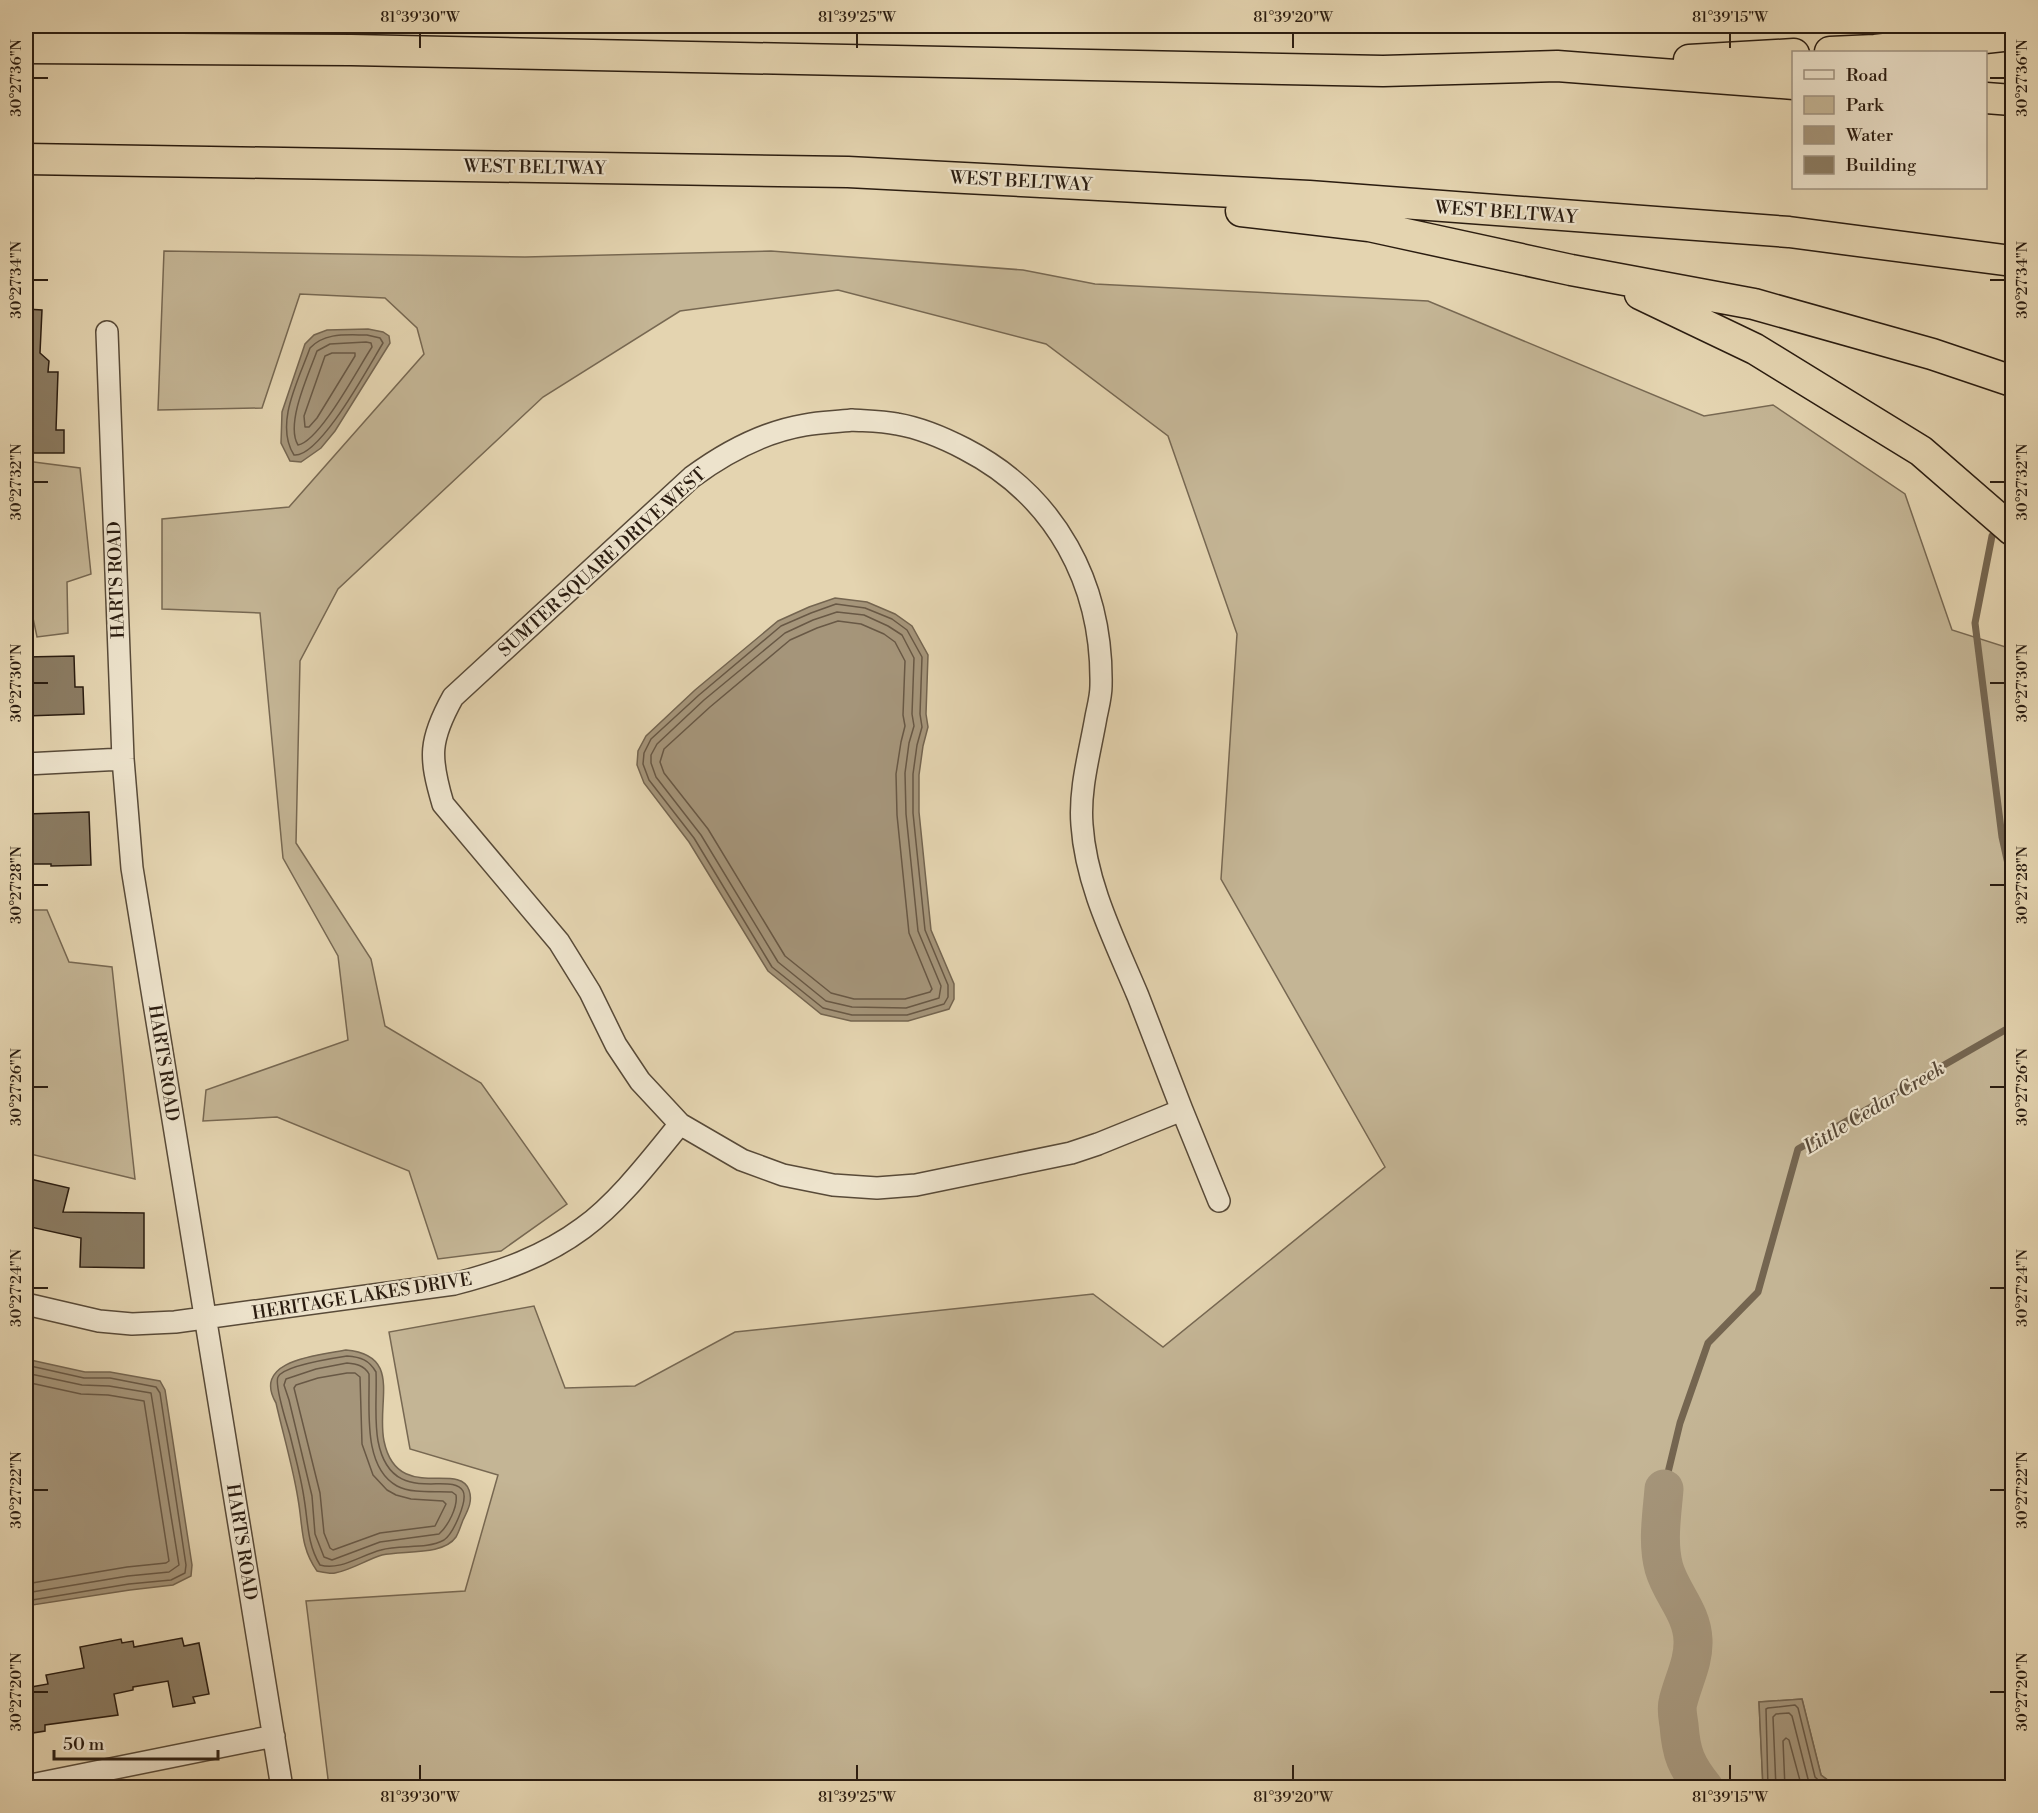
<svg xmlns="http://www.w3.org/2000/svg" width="2038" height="1813" viewBox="0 0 2038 1813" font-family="'Libre Bodoni',serif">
  <rect width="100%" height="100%" fill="#e4d4b0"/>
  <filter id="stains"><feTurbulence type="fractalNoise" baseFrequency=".00333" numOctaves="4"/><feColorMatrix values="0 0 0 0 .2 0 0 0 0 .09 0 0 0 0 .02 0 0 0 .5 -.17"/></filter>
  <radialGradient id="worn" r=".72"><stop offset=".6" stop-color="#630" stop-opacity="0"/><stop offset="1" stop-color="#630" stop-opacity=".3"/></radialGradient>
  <path fill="#c4b595" stroke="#776852" stroke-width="1.5" d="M 164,251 L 525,257 L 771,251 L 1023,270 L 1095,284 L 1428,301 L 1704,416 L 1773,405 L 1905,494 L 1952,630 L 2012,649 L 2012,1787 L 1837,1787 L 1821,1775 L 1802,1699 L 1759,1702 L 1763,1787 L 329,1787 L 306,1601 L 465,1591 L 498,1475 L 410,1449 L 389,1332 L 534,1306 L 565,1388 L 635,1386 L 735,1332 L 1093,1294 L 1163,1347 L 1385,1167 L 1221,879 L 1237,634 L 1168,436 L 1046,344 L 838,290 L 680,311 L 543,397 L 338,589 L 300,661 L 296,843 L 371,959 L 385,1026 L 481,1083 L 567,1204 L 501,1251 L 438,1259 L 409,1171 L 277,1117 L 203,1121 L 206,1090 L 348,1040 L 338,956 L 283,858 L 260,613 L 162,609 L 162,519 L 289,507 L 424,354 L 417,328 L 385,298 L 300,294 L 262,408 L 158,410 Z
    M 26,461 L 80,468 L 91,574 L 67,582 L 68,633 L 37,637 L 26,585 Z
    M 26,910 L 47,910 L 69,962 L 112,967 L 135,1179 L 26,1153 Z"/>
  <path fill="#a5957a" stroke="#746550" stroke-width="1.5" d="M 368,329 L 383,332 L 389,336 L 390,343 L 335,431 L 321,448 L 301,462 L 290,461 L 281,443 L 282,412 L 305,344 L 314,335 L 327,330 Z
    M 835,598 L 867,602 L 895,614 L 912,626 L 928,655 L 926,714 L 928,727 L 923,746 L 919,775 L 919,812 L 931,930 L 954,984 L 954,999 L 949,1009 L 908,1021 L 851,1021 L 821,1014 L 768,971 L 689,842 L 644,783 L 637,765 L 638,751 L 646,736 L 695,690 L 778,621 L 809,607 Z
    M 346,1350 C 403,1355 376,1402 384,1441 C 397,1504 459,1461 469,1490 C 473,1501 468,1510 463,1520 C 461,1525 459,1532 456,1537 C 443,1556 403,1550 382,1555 C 366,1560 351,1570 335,1573 C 330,1574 322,1572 317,1571 C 300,1547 303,1526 298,1499 C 293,1467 283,1434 276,1403 C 251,1360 319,1355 346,1350 Z
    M 26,1359 L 85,1372 L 110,1372 L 160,1381 L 165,1390 L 192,1565 L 191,1576 L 173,1585 L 130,1590 L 26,1606 Z
    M 1802,1699 L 1821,1775 L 1837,1787 L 1763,1787 L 1759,1702 Z"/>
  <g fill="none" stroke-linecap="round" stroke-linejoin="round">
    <path stroke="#685845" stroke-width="1.5" d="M 367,335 L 380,338 L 383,343 C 370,364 320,458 294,455 C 274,424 299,379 310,348 C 325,332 347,335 367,335 Z
      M 366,342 L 371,343 L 372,347 C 358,368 320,441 298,445 C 285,424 309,373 317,351 L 330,344 Z
      M 355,353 L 355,356 L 317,418 L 309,427 L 305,427 L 304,416 L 325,356 L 332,353 Z
      M 836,604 L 865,608 L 892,619 L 907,630 L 922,657 L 920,714 L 922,727 L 917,745 L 913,774 L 913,813 L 925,930 L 948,985 L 948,997 L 944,1004 L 907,1015 L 852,1015 L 823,1008 L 772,967 L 694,838 L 649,780 L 643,764 L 644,753 L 651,739 L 699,695 L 781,626 L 811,613 Z
      M 837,612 L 864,615 L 888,626 L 902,635 L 914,658 L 912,714 L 914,726 L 909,743 L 905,773 L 906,814 L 918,931 L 941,986 L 939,998 L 906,1008 L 852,1007 L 826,1001 L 778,962 L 701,835 L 656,777 L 651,763 L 651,755 L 657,744 L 704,700 L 785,633 L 813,620 Z
      M 838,621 L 861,624 L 884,634 L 895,642 L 905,661 L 903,715 L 905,726 L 901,742 L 896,774 L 897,815 L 909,933 L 932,989 L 930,992 L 905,999 L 854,999 L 831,993 L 785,956 L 708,829 L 664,773 L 660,762 L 664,749 L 710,707 L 790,640 L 817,628 Z
      M 347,1356 C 361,1357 369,1360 376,1372 C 377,1394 374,1419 378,1441 C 391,1509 451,1470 463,1491 C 468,1501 453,1534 444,1540 C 426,1550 400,1544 381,1550 C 361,1555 340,1571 320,1565 C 307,1544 308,1521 304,1498 C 301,1477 295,1456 290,1435 C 287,1424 274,1385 278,1377 C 283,1366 334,1358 347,1356 Z
      M 347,1363 C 356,1364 364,1365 369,1374 C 370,1407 362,1467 397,1486 C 412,1494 435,1491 452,1492 L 456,1495 C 458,1507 448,1526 439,1534 L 380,1542 L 332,1560 L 324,1557 L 315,1534 L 312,1496 L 289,1400 L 284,1385 L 286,1379 L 316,1369 Z
      M 26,1365 L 84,1378 L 110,1378 L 156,1387 L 160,1393 L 186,1565 L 185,1573 L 171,1580 L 129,1584 L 26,1601
      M 26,1373 L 82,1385 L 109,1386 L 151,1393 L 179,1565 L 169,1572 L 128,1576 L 26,1593
      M 347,1373 L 355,1373 L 360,1377 L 362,1444 L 373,1475 L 387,1490 L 396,1495 L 411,1499 L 443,1501 L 446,1504 L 435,1526 L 380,1533 L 333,1550 L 330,1548 L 324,1533 L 320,1493 L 294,1388 L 296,1385 L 318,1378 Z
      M 26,1382 L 81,1394 L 108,1395 L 144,1401 L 169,1561 L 166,1563 L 127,1567 L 26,1584
      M 1768,1788 L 1766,1709 L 1768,1708 L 1795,1705 L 1798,1708 L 1815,1777 L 1827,1788
      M 1776,1788 L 1773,1717 L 1776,1714 L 1789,1713 L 1792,1716 L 1808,1779 L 1815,1788
      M 1785,1788 L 1783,1741 L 1786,1738 L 1789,1740 L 1802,1788"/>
    <path stroke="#746550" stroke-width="7" d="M 1992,536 L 1975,623 L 2002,837 L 2012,882
      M 1664,1489 L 1680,1423 L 1708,1343 L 1758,1292 L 1798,1149 L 2012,1026"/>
    <path stroke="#a5957a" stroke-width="39" d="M 1664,1489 C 1662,1514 1657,1543 1664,1568 C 1671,1593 1692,1612 1693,1640 C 1694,1662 1683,1681 1678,1702 C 1676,1709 1678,1718 1679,1725 C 1681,1753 1686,1766 1704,1788"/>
  </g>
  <path fill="#8b7c63" stroke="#2a1c10" stroke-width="1.5" d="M 26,309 L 42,310 L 40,353 L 49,361 L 48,372 L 58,372 L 56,430 L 64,430 L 64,453 L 26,453 Z
    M 74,656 L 75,687 L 83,687 L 84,714 L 26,716 L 26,657 Z
    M 89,812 L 91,865 L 51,866 L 51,864 L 26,864 L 26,814 Z
    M 26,1178 L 69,1188 L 63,1212 L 144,1213 L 144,1268 L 80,1267 L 81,1238 L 26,1226 Z
    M 182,1638 L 184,1646 L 199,1643 L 209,1694 L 193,1697 L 195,1703 L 173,1707 L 168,1681 L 133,1687 L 133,1690 L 114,1694 L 118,1715 L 45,1725 L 45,1731 L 26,1734 L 26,1688 L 48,1684 L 46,1675 L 84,1668 L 80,1647 L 121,1639 L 122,1643 L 133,1641 L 134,1647 Z"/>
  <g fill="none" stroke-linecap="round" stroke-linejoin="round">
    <defs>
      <path id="minor" d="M 107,332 L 123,759 L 132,868 L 282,1788
        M 852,420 C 867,421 882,421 897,424 C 920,428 944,438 965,449 C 1056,496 1103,584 1101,686 C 1101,696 1098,707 1096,717 C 1090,752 1079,789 1082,825 C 1086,885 1115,941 1138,996 C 1153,1034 1167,1072 1182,1110 L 1098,1144 L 1071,1153 L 916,1185 L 877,1188 L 833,1185 L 783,1175 L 742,1160 L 680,1124 L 640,1081 L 616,1045 L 590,992 L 559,942 L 443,804 C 429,757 429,740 453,697 L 692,477 C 726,452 763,432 805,425 C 821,422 836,422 852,420 Z
        M 26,764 L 123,759
        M 1182,1110 L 1219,1201
        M 26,1304 L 99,1321 L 132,1324 L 175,1322 L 454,1284 C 500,1272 544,1257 583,1228 C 619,1202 652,1158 680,1124
        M 26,1786 L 274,1736"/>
      <path id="highway" d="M 26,48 L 351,50 L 1383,71 L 1557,66 L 1794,84
        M 1830,52 L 1875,50 L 2012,35
        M 1689,60 L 1794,54
        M 1986,98 L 2012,100
        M 26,159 L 848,172 L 1309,196 L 1789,232 L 2012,261
        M 1241,211 L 1369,226 L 1571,270 L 1754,304 L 1932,354 L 2012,381
        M 1640,294 L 1755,349 L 1921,451 L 2012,530"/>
    </defs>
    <use href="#minor" stroke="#584a38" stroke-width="24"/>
    <use href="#highway" stroke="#2a1c10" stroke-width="33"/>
    <use href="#minor" stroke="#ede3cc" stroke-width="21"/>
    <use href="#highway" stroke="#e4d4b0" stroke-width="30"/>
  </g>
  <path fill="none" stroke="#2a1c10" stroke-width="2" d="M 420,33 L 420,48M 857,33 L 857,48M 1293,33 L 1293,48M 1730,33 L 1730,48M 33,78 L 48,78M 1990,78 L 2005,78M 33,280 L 48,280M 1990,280 L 2005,280M 33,482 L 48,482M 1990,482 L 2005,482M 33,683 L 48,683M 1990,683 L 2005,683M 33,885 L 48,885M 1990,885 L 2005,885M 33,1087 L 48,1087M 1990,1087 L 2005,1087M 33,1288 L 48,1288M 1990,1288 L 2005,1288M 33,1490 L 48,1490M 1990,1490 L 2005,1490M 33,1692 L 48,1692M 1990,1692 L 2005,1692M 420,1765 L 420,1780M 857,1765 L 857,1780M 1293,1765 L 1293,1780M 1730,1765 L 1730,1780"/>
  <g text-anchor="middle" stroke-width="4.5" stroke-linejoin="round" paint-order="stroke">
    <g font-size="18" fill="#2a1c10" stroke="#ede3cc">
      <text transform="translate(535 167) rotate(1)" y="6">WEST BELTWAY</text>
      <text transform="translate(1021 181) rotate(3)" y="6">WEST BELTWAY</text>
      <text transform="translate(1506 212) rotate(4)" y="6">WEST BELTWAY</text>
      <text transform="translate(602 562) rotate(-42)" y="6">SUMTER SQUARE DRIVE WEST</text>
      <text transform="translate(116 580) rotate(-92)" y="6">HARTS ROAD</text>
      <text transform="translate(164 1063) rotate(81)" y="6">HARTS ROAD</text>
      <text transform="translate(362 1296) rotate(-9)" y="6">HERITAGE LAKES DRIVE</text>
      <text transform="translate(242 1542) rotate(81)" y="6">HARTS ROAD</text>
    </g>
    <g font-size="20" font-style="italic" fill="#554635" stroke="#ede3cc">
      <text transform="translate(1874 1107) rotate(-31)" y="7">Little Cedar Creek</text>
    </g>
  </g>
  <rect width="2038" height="1813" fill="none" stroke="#e4d4b0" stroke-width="66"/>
  <rect x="1792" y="51" width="195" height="138" fill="#ede3cc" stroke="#9f9381" stroke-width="1.5"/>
  <rect x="1804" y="70" width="30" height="9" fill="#ede3cc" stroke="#9f9381" stroke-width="1.5"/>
  <text x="1846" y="81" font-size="18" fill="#2a1c10">Road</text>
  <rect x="1804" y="96" width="30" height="18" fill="#c4b595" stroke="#9f9381" stroke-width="1.5"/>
  <text x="1846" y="111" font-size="18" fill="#2a1c10">Park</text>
  <rect x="1804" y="126" width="30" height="18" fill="#a5957a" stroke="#9f9381" stroke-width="1.5"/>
  <text x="1846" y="141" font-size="18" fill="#2a1c10">Water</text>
  <rect x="1804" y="156" width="30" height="18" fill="#8b7c63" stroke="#9f9381" stroke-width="1.5"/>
  <text x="1846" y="171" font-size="18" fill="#2a1c10">Building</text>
  <path d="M54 1750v9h164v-9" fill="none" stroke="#2a1c10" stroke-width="3"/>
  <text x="63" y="1750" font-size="18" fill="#2a1c10" stroke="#ede3cc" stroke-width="4.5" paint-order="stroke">50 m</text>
  <rect x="33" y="33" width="1972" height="1747" fill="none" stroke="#2a1c10" stroke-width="2"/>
  <g font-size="15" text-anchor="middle" fill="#2a1c10">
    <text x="420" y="22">81°39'30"W</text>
    <text x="857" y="22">81°39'25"W</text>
    <text x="1293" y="22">81°39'20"W</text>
    <text x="1730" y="22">81°39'15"W</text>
    <text transform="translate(16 78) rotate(-90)" y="5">30°27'36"N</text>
    <text transform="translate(2022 78) rotate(-90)" y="5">30°27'36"N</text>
    <text transform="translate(16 280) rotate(-90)" y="5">30°27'34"N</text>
    <text transform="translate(2022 280) rotate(-90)" y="5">30°27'34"N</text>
    <text transform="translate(16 482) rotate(-90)" y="5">30°27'32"N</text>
    <text transform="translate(2022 482) rotate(-90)" y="5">30°27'32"N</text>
    <text transform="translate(16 683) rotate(-90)" y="5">30°27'30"N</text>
    <text transform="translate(2022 683) rotate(-90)" y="5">30°27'30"N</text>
    <text transform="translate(16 885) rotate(-90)" y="5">30°27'28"N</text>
    <text transform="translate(2022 885) rotate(-90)" y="5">30°27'28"N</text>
    <text transform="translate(16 1087) rotate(-90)" y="5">30°27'26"N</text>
    <text transform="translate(2022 1087) rotate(-90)" y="5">30°27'26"N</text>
    <text transform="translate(16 1288) rotate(-90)" y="5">30°27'24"N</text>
    <text transform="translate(2022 1288) rotate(-90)" y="5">30°27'24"N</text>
    <text transform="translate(16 1490) rotate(-90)" y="5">30°27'22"N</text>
    <text transform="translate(2022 1490) rotate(-90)" y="5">30°27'22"N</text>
    <text transform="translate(16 1692) rotate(-90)" y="5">30°27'20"N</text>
    <text transform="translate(2022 1692) rotate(-90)" y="5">30°27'20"N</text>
    <text x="420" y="1802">81°39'30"W</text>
    <text x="857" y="1802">81°39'25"W</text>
    <text x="1293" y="1802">81°39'20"W</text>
    <text x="1730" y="1802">81°39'15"W</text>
  </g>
  <rect width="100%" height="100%" filter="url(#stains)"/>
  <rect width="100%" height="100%" fill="url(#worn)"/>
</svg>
